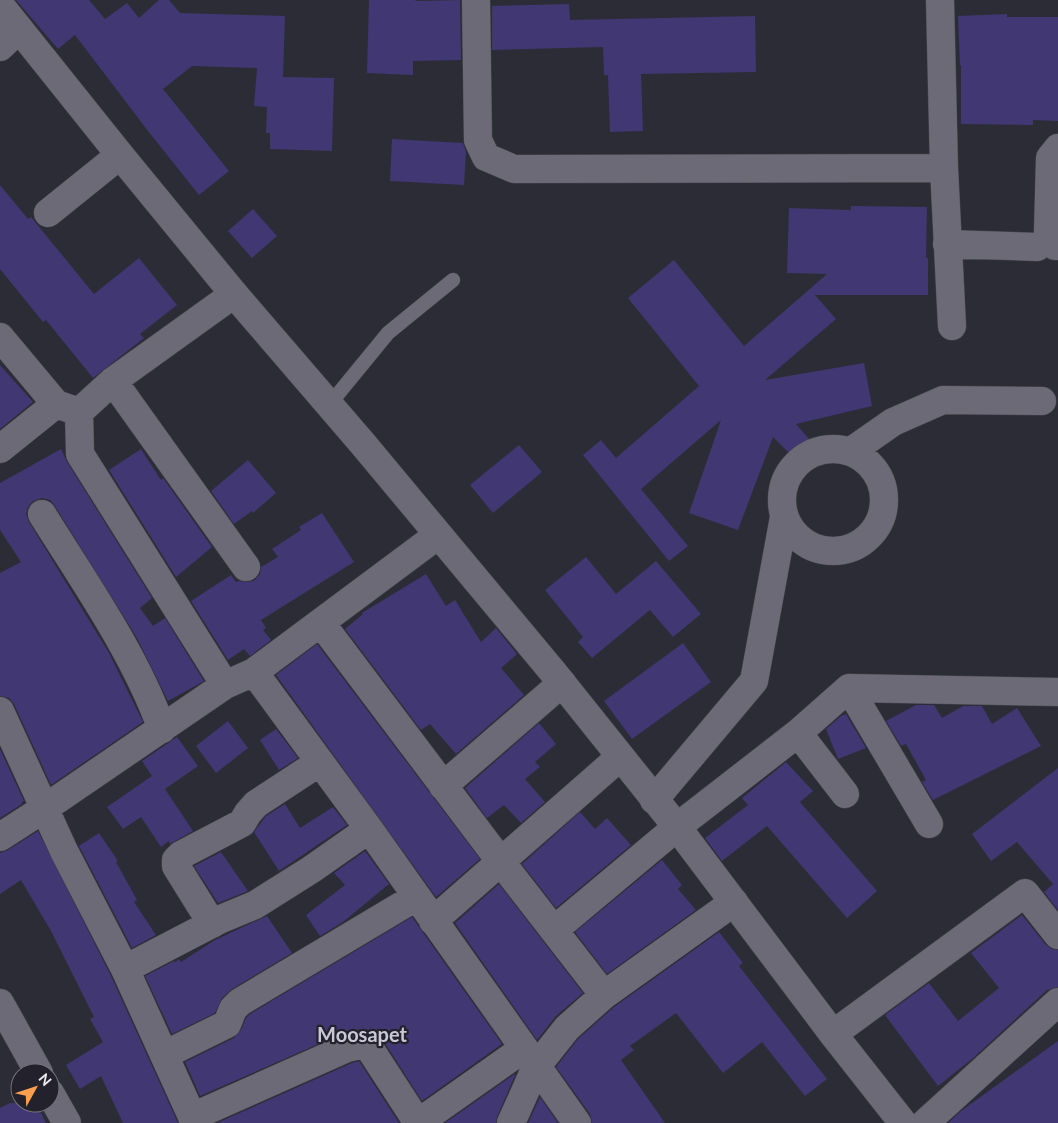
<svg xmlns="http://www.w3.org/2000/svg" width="1058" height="1123" viewBox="0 0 1058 1123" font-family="Lato,sans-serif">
  <rect width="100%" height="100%" fill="#2c2c36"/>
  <path fill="#413772" d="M 16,0 L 89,0 L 105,19 L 127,3 L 139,18 L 159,0 L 169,0 L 180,13 L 285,16 L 283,77 L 334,78 L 332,151 L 270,149 L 270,133 L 266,133 L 267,107 L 254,106 L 257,68 L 192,66 L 163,89 L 229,171 L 199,195 L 148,131 L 75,35 L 58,49 Z
    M 369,0 L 416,0 L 415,1 L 460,0 L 461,60 L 413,61 L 413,75 L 367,73 Z
    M 569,4 L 570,20 L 755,16 L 756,72 L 641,74 L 643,131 L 610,132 L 608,75 L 604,75 L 603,47 L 492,50 L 492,6 Z
    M 1007,14 L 1007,17 L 1058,17 L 1058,121 L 1033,120 L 1033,125 L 961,124 L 961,65 L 960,65 L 958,16 Z
    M 392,139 L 463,143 L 466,152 L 464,185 L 390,181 Z
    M 0,185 L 28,219 L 31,217 L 94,294 L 139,258 L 177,305 L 140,334 L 144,338 L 93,378 L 46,320 L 43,322 L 0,269 Z
    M 851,206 L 927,207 L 926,258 L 928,258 L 928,295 L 815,295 L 836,319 L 765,380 L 864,363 L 872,406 L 796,424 L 809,439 L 792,456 L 773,437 L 738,530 L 689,513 L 721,420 L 641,489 L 688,546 L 669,561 L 583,455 L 601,440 L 616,458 L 699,386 L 628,298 L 674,260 L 744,346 L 827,274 L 787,273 L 789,208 L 851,210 Z
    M 253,209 L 277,236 L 252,258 L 228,231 Z
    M 0,365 L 33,402 L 0,429 Z
    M 519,445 L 542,472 L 493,513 L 470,485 Z
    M 61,449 L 67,462 L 152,598 L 140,608 L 153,626 L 165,618 L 204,681 L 168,701 L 137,638 L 55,506 L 50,500 L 42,498 L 33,501 L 28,507 L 26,514 L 29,522 L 109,653 L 143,722 L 51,785 L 14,704 L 9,698 L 0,696 L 0,573 L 21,562 L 0,530 L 0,483 Z
    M 141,449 L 161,480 L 163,478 L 212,547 L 176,577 L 109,470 Z
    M 248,460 L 276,493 L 253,513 L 252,511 L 234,524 L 211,491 Z
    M 322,513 L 354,562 L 261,620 L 266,628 L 263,630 L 271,640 L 250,656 L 244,649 L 228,660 L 191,601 L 231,575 L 236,582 L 239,581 L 248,582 L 255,580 L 260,574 L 261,567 L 278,557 L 272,549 L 301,530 L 299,527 Z
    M 586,557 L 616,594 L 656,561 L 701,614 L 673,637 L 650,610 L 592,658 L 578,642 L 583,637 L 545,590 Z
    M 426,574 L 446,606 L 455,600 L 481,642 L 496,628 L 517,654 L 501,668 L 524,695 L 456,754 L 430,724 L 421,730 L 345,629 L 363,614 L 362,613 Z
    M 683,643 L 711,682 L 632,739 L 604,701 Z
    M 317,644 L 480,859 L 436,897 L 276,675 Z
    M 916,705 L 934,705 L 942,718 L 963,706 L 982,706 L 992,724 L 1017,708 L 1041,746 L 933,800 L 922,782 L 926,780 L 906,744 L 901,746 L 886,721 Z
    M 846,714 L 866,748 L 838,759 L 826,729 L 841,716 Z
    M 228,721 L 248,748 L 216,773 L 196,746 Z
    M 539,723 L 556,744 L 535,762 L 540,767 L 525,779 L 545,802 L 521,823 L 504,805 L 487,818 L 465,788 Z
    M 276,729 L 298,758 L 279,770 L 260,740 Z
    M 177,737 L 198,766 L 165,789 L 193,831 L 170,844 L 169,841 L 161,847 L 141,817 L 123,829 L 107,807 L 152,776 L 142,761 Z
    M 0,749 L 24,801 L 21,803 L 22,804 L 0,818 Z
    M 786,762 L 813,791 L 800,802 L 877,891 L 847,918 L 767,826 L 722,861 L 705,838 L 748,805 L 742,798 Z
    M 1058,768 L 1058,910 L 1044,892 L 1053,884 L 1017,842 L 991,861 L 972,834 Z
    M 285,804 L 300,828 L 333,807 L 347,825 L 279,871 L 254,832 L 266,816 Z
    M 580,812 L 595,829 L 607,818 L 631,845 L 556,908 L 522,864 Z
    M 38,831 L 111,976 L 178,1123 L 123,1123 L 101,1076 L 80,1089 L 66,1065 L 103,1042 L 90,1019 L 94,1017 L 51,931 L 21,880 L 0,894 L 0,853 L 8,850 Z
    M 99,833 L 118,861 L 116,862 L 137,900 L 134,902 L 156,935 L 132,948 L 79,846 Z
    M 365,851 L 389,884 L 343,922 L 320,936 L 306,915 L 345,885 L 334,873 Z
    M 221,852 L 248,891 L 218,903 L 194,866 Z
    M 662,860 L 682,885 L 678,889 L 696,910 L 607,974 L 575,932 Z
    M 499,884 L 583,993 L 556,1016 L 537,1040 L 455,923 Z
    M 1022,915 L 1046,945 L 1052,949 L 1058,950 L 1058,987 L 1047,990 L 972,1059 L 938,1086 L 885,1015 L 929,983 L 958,1021 L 999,988 L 971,953 Z
    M 267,916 L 292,953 L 232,989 L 222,998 L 215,1013 L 172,1034 L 145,976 L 174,961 L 175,962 L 179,959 L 181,962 L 215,940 Z
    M 412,917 L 502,1044 L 422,1101 L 381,1037 L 371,1030 L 361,1029 L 341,1034 L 200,1096 L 185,1062 L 234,1038 L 241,1030 L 246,1018 L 250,1014 Z
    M 719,932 L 743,963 L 739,966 L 827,1079 L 805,1096 L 762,1042 L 723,1073 L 676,1013 L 630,1046 L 634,1050 L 621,1060 L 665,1123 L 592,1123 L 590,1114 L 556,1067 L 578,1039 L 614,1007 Z
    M 1058,1041 L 1058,1123 L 948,1123 L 961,1111 Z
    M 359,1061 L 399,1123 L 217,1123 L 352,1063 Z
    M 516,1073 L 497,1117 L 496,1123 L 445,1123 Z
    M 540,1097 L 558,1123 L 528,1123 Z
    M 10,1103 L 36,1103 L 46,1123 L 0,1123 L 0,1108 Z"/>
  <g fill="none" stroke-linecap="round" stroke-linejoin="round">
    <defs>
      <path id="lane" d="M 329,405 L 388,333 L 453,280"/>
      <path id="street" d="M 476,0 L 478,140 L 486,157 L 514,169 L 944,168
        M 940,0 L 944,168 L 952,326
        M 0,47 L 19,29
        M 1058,148 L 1050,158 L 1048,231 L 1049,239 L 1055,246 L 1058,246
        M 48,213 L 120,155
        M 947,244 L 1037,247
        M 0,337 L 56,404 L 79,412 L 113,381 L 234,294
        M 113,381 L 246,567
        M 79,412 L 80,454 L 225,685
        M782 500a51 51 0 1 1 102 0a51 51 0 1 1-102 0Z
        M 0,449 L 56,404
        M 850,452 L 893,422 L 943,400 L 1042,401
        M 42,514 C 85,583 134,652 162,729
        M 321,623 L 501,862 L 604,995
        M 254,672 L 369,829 L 577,1123
        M 849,688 L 929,824
        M 0,711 L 64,851 L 125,969 L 195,1123
        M 798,733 L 845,794
        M 443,786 L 562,683
        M 654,800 L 754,681 L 784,517
        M 0,837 L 45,808 L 225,685 L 254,672 L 438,535
        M 433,921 L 620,757
        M 212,924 L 176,866 L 176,860 L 181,855 L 242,823 L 248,813 L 256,804 L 320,762
        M 554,930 L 677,827 L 798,733 L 849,688 L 1058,692
        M 125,969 L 221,919 L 255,905 L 312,869 L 369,829
        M 0,1003 L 39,1073
        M 833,1034 L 1025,893 L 1058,935
        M 164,1055 L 227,1024 L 233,1009 L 240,1002 L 416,897
        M 50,1093 L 67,1123
        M 192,1117 L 347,1048 L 364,1044 L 368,1046 L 418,1123
        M 418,1123 L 523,1049
        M 511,1123 L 536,1067 L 567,1028 L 604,995 L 734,902
        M 925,1123 L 1058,1002"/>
      <path id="secondary" d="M 0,5 L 120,155 L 234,294 L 363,444 L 553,672 L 677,827 L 833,1034 L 903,1123"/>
    </defs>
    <use href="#lane" stroke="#484850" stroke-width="15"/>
    <use href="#street" stroke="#484850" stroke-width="29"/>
    <use href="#secondary" stroke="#484850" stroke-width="29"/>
    <use href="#lane" stroke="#6b6a76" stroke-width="14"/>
    <use href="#street" stroke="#6b6a76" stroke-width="28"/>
    <use href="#secondary" stroke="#6b6a76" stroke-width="28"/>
  </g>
  <g text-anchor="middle" stroke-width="4.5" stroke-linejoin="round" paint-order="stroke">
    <g font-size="20" font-weight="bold" fill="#c9c8d6" stroke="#23222c">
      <text x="362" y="1042">Moosapet</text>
    </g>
  </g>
  <g transform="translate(35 1088) rotate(50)"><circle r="24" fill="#23222c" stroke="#73727b"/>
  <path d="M0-4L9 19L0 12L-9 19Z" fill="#fa9f4e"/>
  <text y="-8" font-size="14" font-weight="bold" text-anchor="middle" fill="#ebebf2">N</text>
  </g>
</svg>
